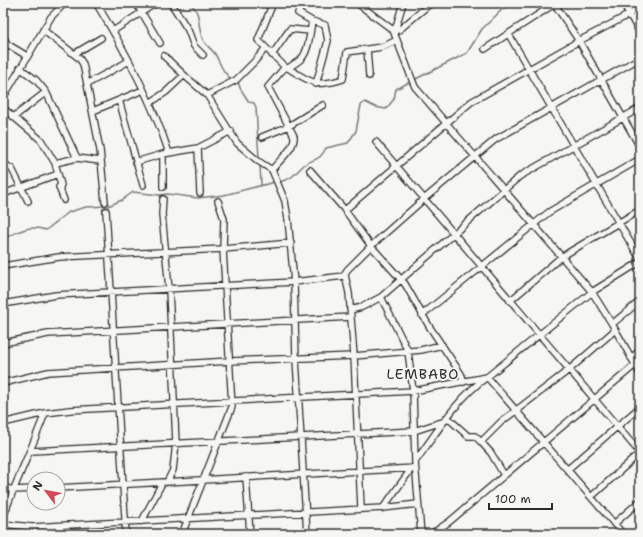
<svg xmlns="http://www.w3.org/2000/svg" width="643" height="537" viewBox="0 0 643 537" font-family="'Shantell Sans',sans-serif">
  <rect width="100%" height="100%" fill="#f6f6f2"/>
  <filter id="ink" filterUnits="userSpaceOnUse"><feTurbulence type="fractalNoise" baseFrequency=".025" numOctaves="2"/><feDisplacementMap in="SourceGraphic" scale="8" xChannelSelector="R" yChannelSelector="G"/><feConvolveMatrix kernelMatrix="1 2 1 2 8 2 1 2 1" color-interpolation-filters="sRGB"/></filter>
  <g filter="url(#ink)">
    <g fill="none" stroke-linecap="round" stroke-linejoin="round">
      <path stroke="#7a7a78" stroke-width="1.5" d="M 189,3 C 203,13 196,25 203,40 C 205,45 212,49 215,54 C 221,64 222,73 233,80
        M 238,81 L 240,88 L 249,102 L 254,103 L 256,107 L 259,159
        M 260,165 L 261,185
        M 279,182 C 293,179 294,174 304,165 C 315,157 318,163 326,148 L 348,143 L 356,131 L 361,105 L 365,102 L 375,107 L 386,109 L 394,99 L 396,89 L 467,53 L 482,29 L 509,3
        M 3,238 C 20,232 28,224 46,230 L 69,212 L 86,207 L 108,206 L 122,200 L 133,192 L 159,195 L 168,194 L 198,198 L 224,195 L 275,182"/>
      <defs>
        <path id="minor" d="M 96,3 C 125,50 152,101 169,153
          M 136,3 L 160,43
          M 171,3 L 188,30 L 194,46 L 203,55
          M 266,3 L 271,8 L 258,40 L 285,67 L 268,87 L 294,136 C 295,149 279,160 272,170
          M 357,3 L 393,30 L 415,87 L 592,292 L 612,324 L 640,373
          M 554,3 L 579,41 L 640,147
          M 623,3 L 640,33
          M 312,21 L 325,25 L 328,41 L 316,84
          M 43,30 L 79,58 L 83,64 L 100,150 L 105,202
          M 393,30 L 399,30 L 431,3
          M 393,30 L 396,27 L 403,3
          M 113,31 L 156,3
          M 509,35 L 640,259
          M 3,36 L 7,44 L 27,56
          M 367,49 L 369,76
          M 485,49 L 556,3
          M 74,54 L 101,38
          M 272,55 L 290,29 L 310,31
          M 164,56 L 185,76
          M 285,67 L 288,68 C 310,82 316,88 343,79 L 347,52 L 382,47 L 397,40
          M 20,68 L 36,80 L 46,92 L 77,158
          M 288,68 C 293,65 298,62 302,58 C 309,50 310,32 312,21 L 298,13 L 303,3
          M 87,84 L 129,61
          M 207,95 L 236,80 L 255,61 L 265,49
          M 3,98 L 51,17 L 65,3
          M 119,100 L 143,185
          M 150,103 L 166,92 L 183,76 L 185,76 L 207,95 L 237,143 L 258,161 L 272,170 L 285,201 L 288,219 L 294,282 L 296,359 L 307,534
          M 3,108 L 41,140 L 55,163 L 61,185 L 59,187 L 64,200
          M 93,111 L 143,90
          M 15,116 L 46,92
          M 262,137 L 289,126 L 323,105
          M 376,142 L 640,453
          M 198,148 L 200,193
          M 163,154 L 163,187
          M 136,162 L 163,154 L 198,148 L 231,131
          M 3,163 L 12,169 L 28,201
          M 55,163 L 77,158 L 100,161
          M 310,170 L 344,209 L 371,246 L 405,284 L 429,326 L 461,374 L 464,382
          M 3,194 L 58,174
          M 163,199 L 162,214 L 169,289 L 176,443 L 173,470 L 167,482
          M 345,210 L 471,102 L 579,41 L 630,14 L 640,5
          M 106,211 L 126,534
          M 3,266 L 59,257 L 223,249 L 291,243
          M 345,275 L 349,293 L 354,356 L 361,508
          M 381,297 L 408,351 L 413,391 L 415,462 L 421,534
          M 510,301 L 561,257 L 640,210
          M 3,304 L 56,295 L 294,282 L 344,276 L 347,270 L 371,246 L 424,199 L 496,139 L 640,58
          M 350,310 L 362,307 L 381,297 L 520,176 L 640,108
          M 422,315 L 549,212 L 640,159
          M 612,324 L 640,301
          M 3,343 L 48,334 L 351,317
          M 631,358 L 640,351
          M 3,383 L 48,372 L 230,361 L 354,356 L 421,350 L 442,345
          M 448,418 L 468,436 L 475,436 L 481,442 L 491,453 L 504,475
          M 3,423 L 45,413 L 70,410 L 413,391 L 487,377 L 592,292 L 640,262
          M 481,442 L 501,422 L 570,369 L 615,330
          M 32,451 L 414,431 L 445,421
          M 415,462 C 437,432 457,398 487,377 L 623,534
          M 568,469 L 640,407
          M 246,477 L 250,534
          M 3,487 L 13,490 L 34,489
          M 58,488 L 415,468
          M 591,497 L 640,453
          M 383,508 L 412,468
          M 3,518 C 15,482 32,449 45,413
          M 142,521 L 162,483
          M 3,524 L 32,527 L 383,508 L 418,504
          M 614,524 L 640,501
          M 182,534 L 232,407 L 223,249 L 224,219 L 218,201
          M 431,534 L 449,522 L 635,365"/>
      </defs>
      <use href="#minor" stroke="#2b2b2b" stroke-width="8"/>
      <use href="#minor" stroke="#f6f6f2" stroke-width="5.5"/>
    </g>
  </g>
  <g text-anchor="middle" stroke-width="3.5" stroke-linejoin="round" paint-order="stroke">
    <g font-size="14" letter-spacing="1" fill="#2b2b2b" stroke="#f6f6f2">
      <text x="423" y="379">LEMBABO</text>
    </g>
  </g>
  <rect width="643" height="537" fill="none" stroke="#f6f6f2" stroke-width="16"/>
  <rect x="8" y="8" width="627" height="521" fill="none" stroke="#2b2b2b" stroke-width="1.5" filter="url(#ink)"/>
  <g transform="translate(46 491) rotate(302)"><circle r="19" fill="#f6f6f2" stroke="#a5a5a2"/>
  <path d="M0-3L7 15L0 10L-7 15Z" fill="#d1495b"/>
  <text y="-6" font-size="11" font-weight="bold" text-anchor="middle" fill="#2b2b2b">N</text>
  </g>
  <path d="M489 503v6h63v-6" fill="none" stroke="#2b2b2b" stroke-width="2"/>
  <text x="495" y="503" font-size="12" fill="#2b2b2b" stroke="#f6f6f2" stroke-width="3" paint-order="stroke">100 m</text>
</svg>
